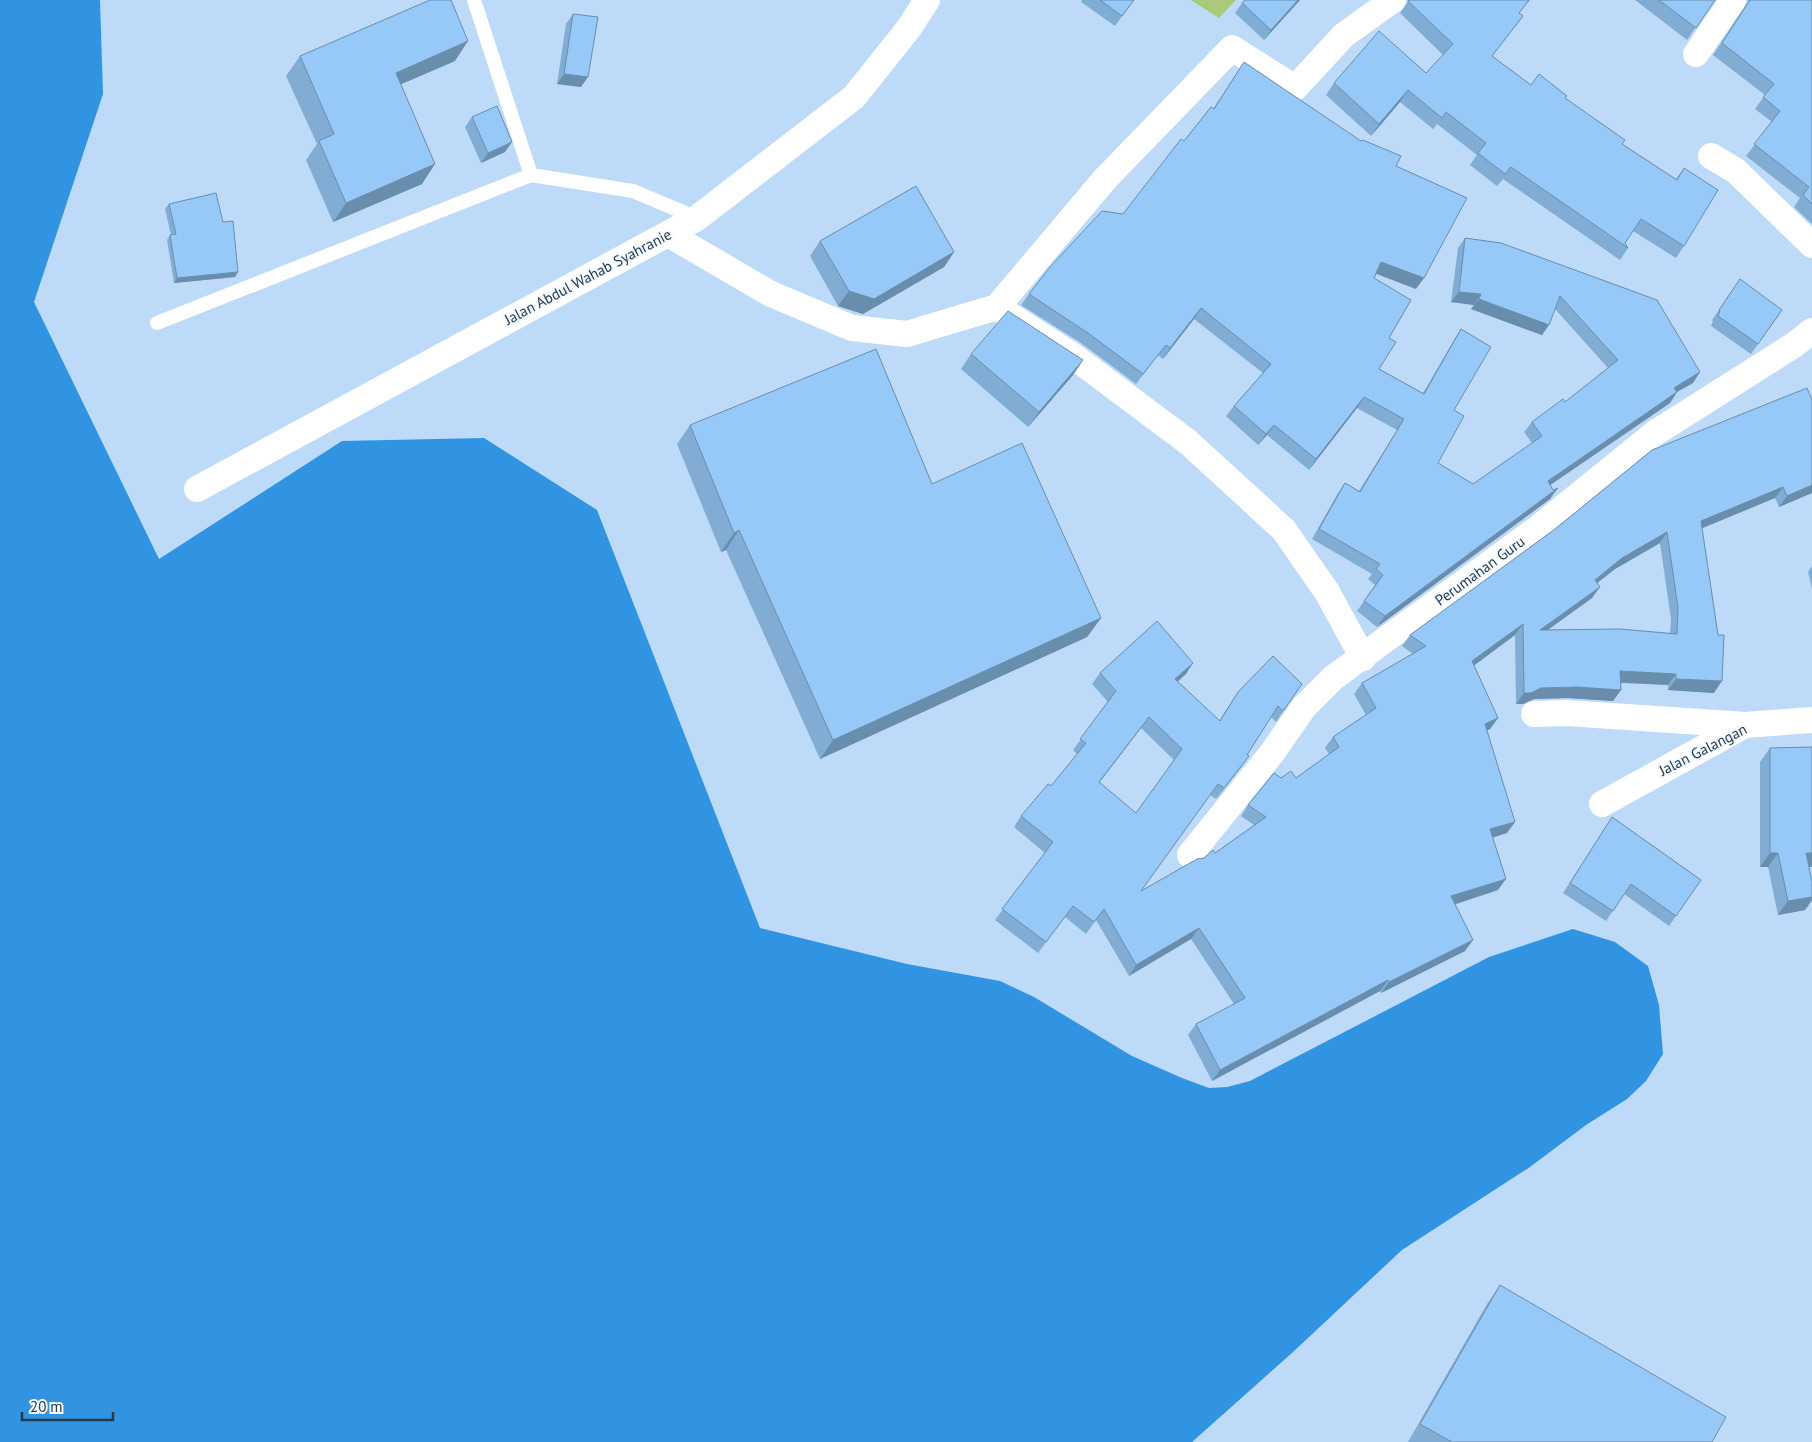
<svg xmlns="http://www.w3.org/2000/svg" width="1812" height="1442" viewBox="0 0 1812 1442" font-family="'PT Sans',sans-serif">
  <rect width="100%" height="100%" fill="#bddbf8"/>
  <path fill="#a9ca79" d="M 1191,0 L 1236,0 L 1219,18 Z"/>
  <path fill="#3094e2" d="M 0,0 L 100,0 L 103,94 L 34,302 L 159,559 L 342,441 L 484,438 L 597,510 L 760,928 L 907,964 L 1000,981 L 1034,997 L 1132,1056 L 1182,1078 L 1209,1088 L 1227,1087 L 1250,1081 L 1489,957 L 1573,929 L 1615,942 L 1648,966 L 1659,1005 L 1663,1054 L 1646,1081 L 1627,1099 L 1586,1125 L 1530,1167 L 1402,1250 L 1293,1352 L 1192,1442 L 0,1442 Z"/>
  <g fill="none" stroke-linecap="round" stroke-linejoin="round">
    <path stroke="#fff" stroke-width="14" d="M 474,0 L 531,175
      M 157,323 L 531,175 L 633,191 L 697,218"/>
    <path stroke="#fff" stroke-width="26" d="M 1696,54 L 1733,0
      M 1711,156 L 1736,171 L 1812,245
      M 668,234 L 771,294 L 852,328 L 907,334 L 997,307 L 1073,356 L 1188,442 L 1284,530 L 1327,592 L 1363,658
      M 997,307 L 1105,179 L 1232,48 L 1295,88 L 1344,35 L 1393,0
      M 197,489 L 697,218 L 854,97 L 909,28 L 927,0
      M 1534,714 L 1567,713 L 1745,725
      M 1602,804 L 1745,725 L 1812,720
      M 1190,855 L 1272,753 L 1304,707 L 1333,678 L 1538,528 L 1655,433 L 1794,345 L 1812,331"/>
  </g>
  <path fill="#81add4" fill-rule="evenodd" d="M 1082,0 L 1134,0 L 1115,26 L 1081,2 Z
    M 1300,0 L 1264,40 L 1235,13 L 1242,3 Z
    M 1408,0 L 1530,0 L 1519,13 L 1523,16 L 1492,56 L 1531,85 L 1565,99 L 1622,144 L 1676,179 L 1684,168 L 1684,246 L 1676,258 L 1633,231 L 1625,243 L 1628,248 L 1620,260 L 1503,179 L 1497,186 L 1470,165 L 1477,155 L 1437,124 L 1433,129 L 1400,102 L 1371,136 L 1326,95 L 1334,83 L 1426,73 L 1443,55 L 1400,13 L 1407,3 Z
    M 1635,0 L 1715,0 L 1687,40 Z
    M 1748,0 L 1812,0 L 1812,224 L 1794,207 L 1800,198 L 1746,156 L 1772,122 L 1755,109 L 1765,95 L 1713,55 L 1748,2 Z
    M 573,14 L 581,87 L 557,84 L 566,24 Z
    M 300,56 L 455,61 L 401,84 L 422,184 L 333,222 L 306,160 L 317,144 L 286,76 Z
    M 1244,62 L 1396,166 L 1416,289 L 1376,273 L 1374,278 L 1389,338 L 1379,369 L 1423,393 L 1454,340 L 1461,329 L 1454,410 L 1438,463 L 1473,484 L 1532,443 L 1524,432 L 1532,422 L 1565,402 L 1608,368 L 1555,309 L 1542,335 L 1471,309 L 1474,305 L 1451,302 L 1458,248 L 1465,238 L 1501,243 L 1693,383 L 1677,392 L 1670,403 L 1550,485 L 1550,499 L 1377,627 L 1357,611 L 1375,585 L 1368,579 L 1372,574 L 1312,539 L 1338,493 L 1345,483 L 1359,491 L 1397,430 L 1357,408 L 1309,470 L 1267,435 L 1258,445 L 1226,416 L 1234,406 L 1263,373 L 1194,319 L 1163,359 L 1158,355 L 1136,384 L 1081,343 L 1021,305 L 1029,294 L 1123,214 L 1184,141 L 1213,109 Z
    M 472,117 L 505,152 L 481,163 L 465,127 Z
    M 169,204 L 223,222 L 235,277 L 174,283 L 167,240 L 170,235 L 171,235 L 165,209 Z
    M 820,241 L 954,252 L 944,267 L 863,314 L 838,306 L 810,256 Z
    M 1740,279 L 1782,310 L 1751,354 L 1711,326 L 1713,321 L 1712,320 Z
    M 971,354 L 1083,360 L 1073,375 L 1028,427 L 961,369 Z
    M 690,425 L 932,484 L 1101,618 L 1087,637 L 820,759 L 726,550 L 721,552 L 677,444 Z
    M 1652,450 L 1812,493 L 1779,507 L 1775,498 L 1702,528 L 1714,693 L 1668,690 L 1668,685 L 1621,683 L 1621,690 L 1613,701 L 1568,698 L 1534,699 L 1523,704 L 1516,704 L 1515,635 L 1474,665 L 1498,718 L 1490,729 L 1487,730 L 1507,833 L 1492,837 L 1498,890 L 1455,904 L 1465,951 L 1381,993 L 1380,991 L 1212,1081 L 1188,1035 L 1196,1024 L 1234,1004 L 1191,939 L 1129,976 L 1096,920 L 1086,934 L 1065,917 L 1038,953 L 995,920 L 1045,853 L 1014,827 L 1021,816 L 1051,786 L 1077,754 L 1073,750 L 1108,702 L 1092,684 L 1100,673 L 1186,674 L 1177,681 L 1219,721 L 1238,692 L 1302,684 L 1276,722 L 1271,717 L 1247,755 L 1241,767 L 1216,799 L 1210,795 L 1141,891 L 1204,858 L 1215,853 L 1254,825 L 1241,816 L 1248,805 L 1281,778 L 1296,778 L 1329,754 L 1325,748 L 1333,737 L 1366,715 L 1354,694 L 1362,683 L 1413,654 L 1402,646 L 1410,635 L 1555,529 ZM 1660,543 L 1671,619 L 1670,633 L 1548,630 L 1592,598 L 1597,583 L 1615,569 ZM 1141,728 L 1174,760 L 1136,813 L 1099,783 Z
    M 1812,566 L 1812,589 L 1808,572 Z
    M 1812,747 L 1812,867 L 1809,867 L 1812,882 L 1812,900 L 1805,910 L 1778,915 L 1768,867 L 1760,867 L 1760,762 L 1770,748 Z
    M 1612,817 L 1701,880 L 1669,926 L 1624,894 L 1606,921 L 1563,893 Z
    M 1500,1285 L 1712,1442 L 1408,1442 L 1487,1304 Z"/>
  <path fill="#698dad" d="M 1298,0 L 1300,0 L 1264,40 L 1271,30 Z
    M 468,41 L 455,61 L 383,92 L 396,73 Z
    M 564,74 L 588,77 L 581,87 L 557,84 Z
    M 1408,90 L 1400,102 L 1371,136 L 1379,124 Z
    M 512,142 L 505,152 L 481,163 L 488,153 Z
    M 435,164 L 422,184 L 333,222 L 346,203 Z
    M 954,252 L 944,267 L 863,314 L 838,306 L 849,291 Z
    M 1381,262 L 1424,278 L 1416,289 L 1374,273 Z
    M 238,272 L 235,277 L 174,283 L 177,278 Z
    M 1459,292 L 1481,294 L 1474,305 L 1451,302 Z
    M 1479,299 L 1549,325 L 1542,335 L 1471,309 Z
    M 1201,308 L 1194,319 L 1163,359 L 1170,348 Z
    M 1083,360 L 1073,375 L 1028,427 L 1039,412 Z
    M 1700,372 L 1693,383 L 1666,398 L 1674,388 Z
    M 1677,392 L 1670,403 L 1540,492 L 1548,481 Z
    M 1364,397 L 1357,408 L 1309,470 L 1316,459 Z
    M 1274,425 L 1267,435 L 1258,445 L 1266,434 Z
    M 1812,485 L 1812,493 L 1779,507 L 1787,496 Z
    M 1783,487 L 1775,498 L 1693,532 L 1701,521 Z
    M 1558,488 L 1550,499 L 1377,627 L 1385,616 Z
    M 739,530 L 726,550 L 721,552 L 734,533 Z
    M 1667,532 L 1660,543 L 1615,569 L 1587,591 L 1595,580 L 1622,558 Z
    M 1600,587 L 1592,598 L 1532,641 L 1540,630 Z
    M 1101,618 L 1087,637 L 820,759 L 833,740 Z
    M 1523,624 L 1515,635 L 1464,673 L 1472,661 Z
    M 1193,663 L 1186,674 L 1167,691 L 1175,679 Z
    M 1620,671 L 1676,674 L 1668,685 L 1613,682 Z
    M 1676,679 L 1722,681 L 1714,693 L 1668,690 Z
    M 1576,687 L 1621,690 L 1613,701 L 1568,698 L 1534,699 L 1523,704 L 1516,704 L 1524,693 L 1541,688 Z
    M 1149,717 L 1141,728 L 1091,793 L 1099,782 Z
    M 1498,718 L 1490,729 L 1477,735 L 1485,724 Z
    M 1249,756 L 1241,767 L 1216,799 L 1224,788 Z
    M 1515,822 L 1507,833 L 1482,841 L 1490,829 Z
    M 1770,853 L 1778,853 L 1768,867 L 1760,867 Z
    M 1806,853 L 1812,853 L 1812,867 L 1796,867 Z
    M 1506,879 L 1498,890 L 1444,908 L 1451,896 Z
    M 1812,897 L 1812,900 L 1805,910 L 1778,915 L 1788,901 Z
    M 1199,928 L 1191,939 L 1129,976 L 1136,965 Z
    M 1473,940 L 1465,951 L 1381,993 L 1389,982 Z
    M 1388,980 L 1380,991 L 1212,1081 L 1220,1070 Z"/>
  <path fill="#96c9f7" stroke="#698dad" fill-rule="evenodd" d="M 430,0 L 451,0 L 468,41 L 396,73 L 435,164 L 346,203 L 319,141 L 334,134 L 300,56 Z
    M 1100,0 L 1134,0 L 1122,16 Z
    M 1245,0 L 1298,0 L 1271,30 L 1242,3 Z
    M 1410,0 L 1529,0 L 1519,13 L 1523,16 L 1492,56 L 1531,85 L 1539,74 L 1567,96 L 1565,98 L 1625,140 L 1622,144 L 1677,180 L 1684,168 L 1718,190 L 1684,246 L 1641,219 L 1625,243 L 1628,248 L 1511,167 L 1505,174 L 1478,153 L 1486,143 L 1446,112 L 1442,118 L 1408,90 L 1379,124 L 1334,83 L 1379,31 L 1426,73 L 1453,44 L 1408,1 Z
    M 1659,0 L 1715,0 L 1696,28 Z
    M 1750,0 L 1812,0 L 1812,204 L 1803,195 L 1809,187 L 1754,144 L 1780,111 L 1763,97 L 1774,84 L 1722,43 Z
    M 573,14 L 598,17 L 588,77 L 564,74 Z
    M 1244,62 L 1361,141 L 1363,140 L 1401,156 L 1396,166 L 1467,198 L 1424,278 L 1381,262 L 1374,278 L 1411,300 L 1389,338 L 1396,342 L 1379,369 L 1424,394 L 1461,329 L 1491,347 L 1454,410 L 1464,416 L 1438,463 L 1473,484 L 1542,436 L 1532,422 L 1563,399 L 1565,402 L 1618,360 L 1560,296 L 1549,325 L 1479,299 L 1481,294 L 1459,292 L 1465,238 L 1501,243 L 1657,300 L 1700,372 L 1674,388 L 1677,392 L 1548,481 L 1553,490 L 1558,488 L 1385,616 L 1364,601 L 1383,575 L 1376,569 L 1380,564 L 1319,529 L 1345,483 L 1360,492 L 1404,419 L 1364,397 L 1316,459 L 1274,425 L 1266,434 L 1234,406 L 1271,364 L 1201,308 L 1170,348 L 1166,345 L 1143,374 L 1088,333 L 1029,294 L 1050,267 L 1102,211 L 1123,214 L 1181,139 L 1184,141 L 1211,107 L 1214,109 Z
    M 497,106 L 512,142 L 488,153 L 472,117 Z
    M 916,186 L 954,252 L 874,299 L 849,291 L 820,241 Z
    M 216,193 L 223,222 L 233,221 L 238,272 L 177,278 L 170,235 L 176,234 L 169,204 Z
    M 1740,279 L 1782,310 L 1758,344 L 1718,316 L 1720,311 L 1719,310 Z
    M 1008,311 L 1083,360 L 1039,412 L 971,354 Z
    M 876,349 L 932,484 L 1022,443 L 1101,618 L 833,740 L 739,530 L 734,533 L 690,425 Z
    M 1807,388 L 1812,400 L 1812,485 L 1787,496 L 1783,487 L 1701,521 L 1718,635 L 1724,635 L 1722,681 L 1676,679 L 1676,674 L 1620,671 L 1621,690 L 1576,687 L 1541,688 L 1531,693 L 1524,693 L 1523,624 L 1472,661 L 1498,718 L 1485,724 L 1515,822 L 1490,829 L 1506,879 L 1451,896 L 1473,940 L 1389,982 L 1388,980 L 1220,1070 L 1196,1024 L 1245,998 L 1199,928 L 1136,965 L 1104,909 L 1094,922 L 1073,906 L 1046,942 L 1002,909 L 1053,842 L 1021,816 L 1048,784 L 1051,786 L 1086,743 L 1080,739 L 1116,691 L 1100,673 L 1157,621 L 1193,663 L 1175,679 L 1220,721 L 1238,692 L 1273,656 L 1302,684 L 1283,711 L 1278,706 L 1247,755 L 1249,756 L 1224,788 L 1218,784 L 1141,891 L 1197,859 L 1204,858 L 1213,850 L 1215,853 L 1266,817 L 1248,805 L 1274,773 L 1281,778 L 1291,771 L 1296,778 L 1339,747 L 1333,737 L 1376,708 L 1362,683 L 1426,646 L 1410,635 L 1555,529 L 1652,450 ZM 1667,532 L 1678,608 L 1677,634 L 1620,629 L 1540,630 L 1600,587 L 1595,580 L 1622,558 ZM 1149,717 L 1182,749 L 1136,813 L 1099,782 Z
    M 1812,747 L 1812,853 L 1806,853 L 1812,882 L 1812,897 L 1788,901 L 1778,853 L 1770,853 L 1770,748 Z
    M 1612,817 L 1701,880 L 1676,916 L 1631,884 L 1613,911 L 1570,883 Z
    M 1500,1285 L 1726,1417 L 1712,1442 L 1452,1442 L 1420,1424 Z"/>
  <g text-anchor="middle" stroke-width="4" stroke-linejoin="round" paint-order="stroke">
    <g font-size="15" fill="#24394c" stroke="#f3f9fd">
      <text transform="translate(588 277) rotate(-28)" y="5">Jalan Abdul Wahab Syahranie</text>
      <text transform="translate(1480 571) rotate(-36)" y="5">Perumahan Guru</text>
      <text transform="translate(1703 750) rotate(-27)" y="5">Jalan Galangan</text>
    </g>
  </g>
  <path d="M22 1412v8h91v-8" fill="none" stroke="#24394c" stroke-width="2.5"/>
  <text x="30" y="1412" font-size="15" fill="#24394c" stroke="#f3f9fd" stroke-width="4" paint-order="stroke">20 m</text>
</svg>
